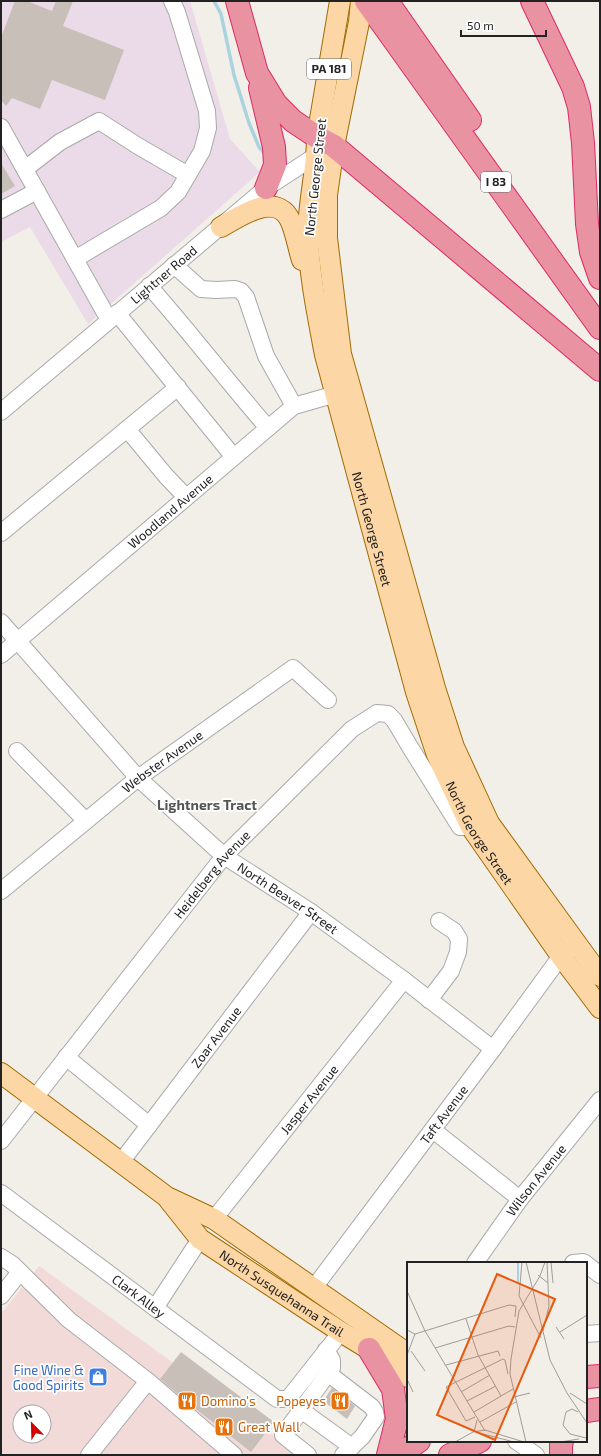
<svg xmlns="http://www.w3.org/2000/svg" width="601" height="1456" viewBox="0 0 601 1456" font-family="'Exo 2',sans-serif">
  <rect width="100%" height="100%" fill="#f2efe9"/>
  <path fill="#f2dad9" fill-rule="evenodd" d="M 39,1266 L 301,1455 L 1,1455 L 1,1314 ZM 20,1412 L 44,1412 L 44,1436 L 20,1436 Z"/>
  <path fill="#ebdbe8" d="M 1,1 L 190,1 L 230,139 L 260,172 L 88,324 L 30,227 L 1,242 Z"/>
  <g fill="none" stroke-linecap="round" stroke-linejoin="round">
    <path stroke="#aad3df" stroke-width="3.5" d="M 214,1 L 221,14 L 234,75 L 249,123 L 259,147 L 265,154"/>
  </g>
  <path fill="#c7bfb8" d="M 15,1 L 27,1 L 52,11 L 56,1 L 73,1 L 63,26 L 124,50 L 105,100 L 52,80 L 40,109 L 12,98 L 6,106 L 1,100 L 1,37 Z
    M 1,163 L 15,186 L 1,194 Z
    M 181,1352 L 274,1422 L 251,1452 L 192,1406 L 160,1379 Z
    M 332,1388 L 355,1406 L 347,1419 L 323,1401 Z"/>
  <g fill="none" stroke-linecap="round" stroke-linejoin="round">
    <defs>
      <g id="minor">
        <path d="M 1,127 L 109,320"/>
        <path d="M 25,169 L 60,142 L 99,121 L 138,146 L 188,175"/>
        <path d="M 1,210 L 37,191"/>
        <path d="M 75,259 L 161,208 L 178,192 L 202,151 L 208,128 L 207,111 L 177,12 L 172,1"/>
        <path d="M 174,265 L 201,289 L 216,290 L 235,289 L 241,291 L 246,297 L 266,356 L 294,406"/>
        <path d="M 149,286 C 190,332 227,381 268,428"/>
        <path d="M 117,313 L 233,456"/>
        <path id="s1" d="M 1,412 L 266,188 L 323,151"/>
        <path d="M 127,429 L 166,476 L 186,497"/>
        <path d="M 1,533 L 178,387"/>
        <path id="s2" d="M 1,622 L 138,778 L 224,856 L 311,912 L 404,980 L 493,1049"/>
        <path id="s3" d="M 1,655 L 294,406 L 336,394 L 347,392"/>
        <path d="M 17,751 L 86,821"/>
        <path id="s4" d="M 1,891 L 138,778 L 293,668 L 328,700"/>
        <path d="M 429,1000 L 451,971 L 458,952 L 459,939 L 454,931 L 439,921"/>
        <path d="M 66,1057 L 149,1125"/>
        <path d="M 433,1130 L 520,1199"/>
        <path id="s5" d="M 1,1141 L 224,856 L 352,729 L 377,713 L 388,714 L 394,720 L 410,747 L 460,827 L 471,827"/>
        <path id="s6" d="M 121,1162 L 311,912"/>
        <path id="s7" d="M 1,1193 L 277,1399 L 288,1399 L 341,1332"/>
        <path id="s8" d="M 214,1219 L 404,980"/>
        <path d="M 1,1257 L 12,1264 L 69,1320 L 148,1381 L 234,1455"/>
        <path id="s9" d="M 475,1263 L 520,1199 L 600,1100"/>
        <path d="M 573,1263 L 583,1262 L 585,1263"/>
        <path d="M 586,1264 L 600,1275"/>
        <path id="s10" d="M 313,1289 L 493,1049 L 561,956 L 569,949"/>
        <path d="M 1,1296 L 20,1272"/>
        <path d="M 155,1308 L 200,1239"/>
        <path d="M 586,1334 L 600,1333"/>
        <path d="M 329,1374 L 372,1407 L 375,1412 L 376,1417 L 362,1437 L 343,1455"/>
        <path d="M 301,1410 L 352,1447"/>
        <path d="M 516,1441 L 536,1455"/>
        <path d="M 89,1455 L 148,1381"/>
        <path d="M 308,1455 L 283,1435 L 332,1368 L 332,1360 L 326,1350"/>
      </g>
      <g id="major">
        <path id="s11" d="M 340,1 L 317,137 C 317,172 307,206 308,240 C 310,279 318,317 325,355 L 416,692 L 437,755 L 471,827 L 561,956 L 600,1008"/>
        <path d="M 361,1 L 359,22 L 334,146 L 327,195 L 327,238 L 341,354 L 435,688 L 454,747 L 489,823 L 600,976"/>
        <path d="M 221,227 C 239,217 274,192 289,218 C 295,228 298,248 302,260"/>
        <path d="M 1,1073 L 167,1197 L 214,1219 L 408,1354"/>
        <path id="s12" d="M 169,1200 L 200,1239 L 341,1332 L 369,1349 L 408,1377"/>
      </g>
      <path id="highway" d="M 237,1 L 257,73 L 276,104 L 293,121 L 317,137 L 334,146 L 600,370
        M 366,1 L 600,328
        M 387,1 L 470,120
        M 532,1 L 573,87 L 579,107 L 583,143 L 587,224 L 591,252 L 600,278
        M 260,88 L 274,147 L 275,165 L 266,188
        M 369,1349 L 393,1389 L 397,1419 L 388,1455
        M 586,1377 L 600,1376
        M 586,1411 L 600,1409
        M 399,1455 L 419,1441
        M 450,1455 L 480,1441
        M 561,1455 L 561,1445 L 562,1441"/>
    </defs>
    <use href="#minor" stroke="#a9a9a9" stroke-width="18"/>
    <use href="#major" stroke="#a06b00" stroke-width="22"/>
    <use href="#highway" stroke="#dc2a67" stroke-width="24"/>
    <use href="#minor" stroke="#fff" stroke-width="16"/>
    <use href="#major" stroke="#fcd6a4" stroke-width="20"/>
    <use href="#highway" stroke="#e892a2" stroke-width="22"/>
  </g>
  <defs>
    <symbol id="shop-square" viewBox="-11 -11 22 22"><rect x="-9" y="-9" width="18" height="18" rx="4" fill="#3f7fe0" stroke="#fff"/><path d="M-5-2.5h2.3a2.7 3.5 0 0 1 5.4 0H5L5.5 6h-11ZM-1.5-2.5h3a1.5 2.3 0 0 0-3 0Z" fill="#fff"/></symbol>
    <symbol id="restaurant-square" viewBox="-11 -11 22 22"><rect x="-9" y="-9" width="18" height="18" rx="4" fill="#e8710a" stroke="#fff"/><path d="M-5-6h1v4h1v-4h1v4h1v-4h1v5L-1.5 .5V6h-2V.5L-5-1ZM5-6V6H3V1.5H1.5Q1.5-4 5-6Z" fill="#fff"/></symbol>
  </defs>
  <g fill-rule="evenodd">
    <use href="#shop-square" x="87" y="1366" width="22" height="22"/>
    <use href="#restaurant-square" x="176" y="1390" width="22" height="22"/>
    <use href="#restaurant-square" x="329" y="1390" width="22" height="22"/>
    <use href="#restaurant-square" x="213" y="1416" width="22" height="22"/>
  </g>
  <g text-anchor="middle" stroke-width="3.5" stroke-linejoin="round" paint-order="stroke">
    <g fill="#fff" stroke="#646464" stroke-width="1">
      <rect x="307" y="59" width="44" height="20" rx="3"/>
      <rect x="481" y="172" width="30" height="20" rx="3"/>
    </g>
    <g font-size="12" font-weight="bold" fill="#222">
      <text x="329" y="73">PA 181</text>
      <text x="496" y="186">I 83</text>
    </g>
    <g font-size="13" fill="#222" stroke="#fff">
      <text transform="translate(315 177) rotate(-84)" y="5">North George Street</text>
      <text dy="5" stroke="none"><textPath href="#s1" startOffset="213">Lightner Road</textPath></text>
      <text dy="5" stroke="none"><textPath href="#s3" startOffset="222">Woodland Avenue</textPath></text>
      <text dy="5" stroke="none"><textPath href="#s11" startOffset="538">North George Street</textPath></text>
      <text dy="5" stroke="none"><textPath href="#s4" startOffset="207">Webster Avenue</textPath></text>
      <text dy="5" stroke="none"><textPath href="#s11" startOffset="862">North George Street</textPath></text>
      <text dy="5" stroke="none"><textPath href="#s5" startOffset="340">Heidelberg Avenue</textPath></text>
      <text dy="5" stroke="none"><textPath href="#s2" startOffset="400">North Beaver Street</textPath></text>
      <text dy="5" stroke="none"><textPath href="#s6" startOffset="157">Zoar Avenue</textPath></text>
      <text dy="5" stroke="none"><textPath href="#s8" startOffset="153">Jasper Avenue</textPath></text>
      <text dy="5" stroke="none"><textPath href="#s10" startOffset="218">Taft Avenue</textPath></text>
      <text dy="5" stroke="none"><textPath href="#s9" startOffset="103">Wilson Avenue</textPath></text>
      <text dy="5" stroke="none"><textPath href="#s12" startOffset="148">North Susquehanna Trail</textPath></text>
      <text dy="5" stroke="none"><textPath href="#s7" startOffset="172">Clark Alley</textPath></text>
    </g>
    <g font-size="13" fill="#366cbe" stroke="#fff" text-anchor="end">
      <text x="84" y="1375">Fine Wine &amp;<tspan x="84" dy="15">Good Spirits</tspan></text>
    </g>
    <g font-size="13" fill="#c56008" stroke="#fff" text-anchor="start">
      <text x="201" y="1406">Domino's</text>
      <text x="326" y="1406" text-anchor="end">Popeyes</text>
      <text x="238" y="1432">Great Wall</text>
    </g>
    <g font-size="14" font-weight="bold" fill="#555" stroke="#fff">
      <text x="207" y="810">Lightners Tract</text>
    </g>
  </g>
  <g transform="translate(407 1262)">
    <rect width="180" height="180" fill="#f2efe9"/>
    <path fill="none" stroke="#aad3df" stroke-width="2" d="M 111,21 L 111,0"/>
    <path fill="none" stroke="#9f9d99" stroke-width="1" d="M 115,0 L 112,34 L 134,76M 119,0 L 143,98 L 160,131 L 180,161M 144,0 L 146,21M 131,13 L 141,21M 0,29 L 18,69 L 78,169M 102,43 L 109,44 L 108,55M 59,57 L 71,93 L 94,134M 149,65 L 157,77M 0,68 L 8,72 L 102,43M 136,69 L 142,44 L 140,0M 153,70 L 180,53M 28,86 L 102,64 L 108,65M 4,89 L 18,109M 0,93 L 8,72M 39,103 L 91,89 L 93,94M 0,117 L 6,130M 54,130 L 83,113M 163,131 L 180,142M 107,135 L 123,131M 60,139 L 89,124M 67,150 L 106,127M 171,150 L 165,147 L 159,150 L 156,163 L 163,172 L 179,176M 68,155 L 59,159 L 39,125 L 96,97 L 98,98 L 101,112M 73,160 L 109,140M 67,170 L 70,158M 76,172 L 107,180M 48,180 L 66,170 L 78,168 L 117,180M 119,180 L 103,112 L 104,97 L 112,49 L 133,14 L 138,0M 153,180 L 172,177"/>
    <path fill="#e8590c" fill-opacity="0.15" stroke="#e8590c" stroke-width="2" d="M 90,12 L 148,37 L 88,178 L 30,153 Z"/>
    <rect width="180" height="180" fill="none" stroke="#222" stroke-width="2"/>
  </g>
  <rect width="601" height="1456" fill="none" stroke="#222222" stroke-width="4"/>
  <g transform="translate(32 1424) rotate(337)"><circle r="19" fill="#ffffff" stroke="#a7a7a7"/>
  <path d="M0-3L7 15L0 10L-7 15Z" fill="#d40000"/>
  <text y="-6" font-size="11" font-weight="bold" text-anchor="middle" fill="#222222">N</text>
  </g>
  <path d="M461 30v6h85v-6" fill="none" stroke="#222222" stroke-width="2"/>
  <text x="467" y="30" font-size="12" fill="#222222" stroke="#ffffff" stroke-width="3" paint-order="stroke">50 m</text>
</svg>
